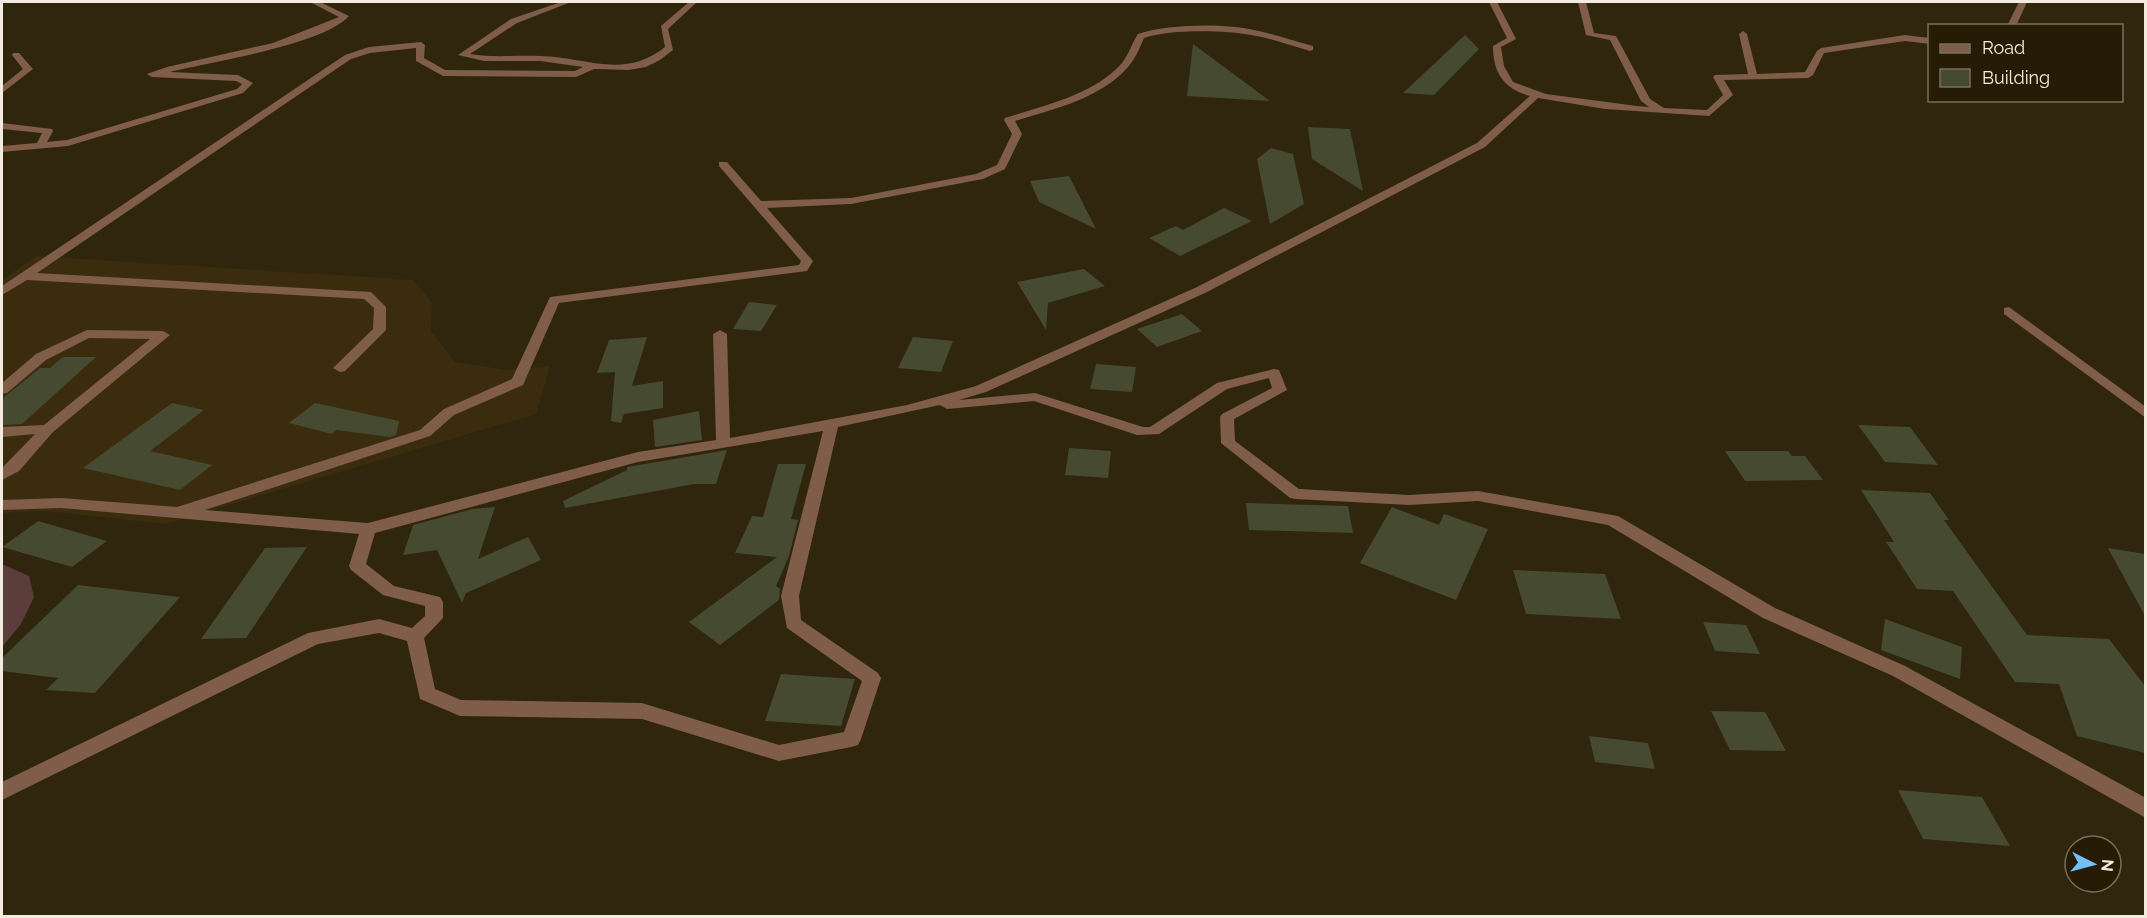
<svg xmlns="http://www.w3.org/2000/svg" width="2147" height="918" viewBox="0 0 2147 918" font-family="Raleway,sans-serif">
  <rect width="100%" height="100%" fill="#30250d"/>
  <path fill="#3b2c0d" d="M 36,256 L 414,280 L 432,303 L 431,331 L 455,362 L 507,370 L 550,366 L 536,414 L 165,524 L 45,511 L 2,513 L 2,280 Z"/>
  <path fill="#5b3d3c" d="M 2,564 L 29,576 L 34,597 L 21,624 L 2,647 Z"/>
  <path fill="#464a31" d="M 1465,35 L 1479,49 L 1434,95 L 1403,93 Z
    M 1193,44 L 1270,101 L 1187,96 Z
    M 1308,127 L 1350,129 L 1363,191 L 1312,159 Z
    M 1271,148 L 1293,154 L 1304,204 L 1270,224 L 1257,159 Z
    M 1069,176 L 1096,229 L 1039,202 L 1030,181 Z
    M 1224,208 L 1252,221 L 1180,256 L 1149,238 L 1176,226 L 1183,230 Z
    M 1084,269 L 1105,286 L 1048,303 L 1046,330 L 1017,282 Z
    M 749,302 L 777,305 L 761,331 L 733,329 Z
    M 1182,314 L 1202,331 L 1157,347 L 1137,329 Z
    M 647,337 L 632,386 L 663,381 L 663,408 L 624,414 L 621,423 L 611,421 L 615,372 L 597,373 L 609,340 Z
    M 913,337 L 953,341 L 941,372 L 898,368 Z
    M 63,357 L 96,357 L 22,424 L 2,425 L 2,399 L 40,368 L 50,368 Z
    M 1096,364 L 1136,367 L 1132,392 L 1090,389 Z
    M 172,403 L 204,410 L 150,451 L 212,465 L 180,490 L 83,468 Z
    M 315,403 L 399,421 L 396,435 L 390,437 L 336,430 L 332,434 L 289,423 Z
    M 699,411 L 702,440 L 655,447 L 653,420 Z
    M 1858,425 L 1910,427 L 1938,465 L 1885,462 Z
    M 1069,448 L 1111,451 L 1108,478 L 1065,475 Z
    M 727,450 L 716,484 L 694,484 L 565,508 L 563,501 L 627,470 L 627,467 Z
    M 1725,451 L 1788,451 L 1792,456 L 1805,456 L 1823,480 L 1745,481 Z
    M 778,464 L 806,464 L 791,519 L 798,520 L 789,556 L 776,586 L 780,589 L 779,600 L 720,645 L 689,622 L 777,557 L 735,553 L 752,516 L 763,517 Z
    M 1861,490 L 1930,493 L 1949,520 L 1944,520 L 2027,635 L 2109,639 L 2145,686 L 2145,753 L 2077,736 L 2059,684 L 2015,682 L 1953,591 L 1917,589 L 1886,542 L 1894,542 Z
    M 1246,503 L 1348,506 L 1353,533 L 1249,530 Z
    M 495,507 L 478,559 L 528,537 L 541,560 L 466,593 L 462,603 L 437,550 L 403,555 L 413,525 L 472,509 Z
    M 1392,507 L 1439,525 L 1444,514 L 1488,529 L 1456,600 L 1360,563 Z
    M 38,521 L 107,541 L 72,567 L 2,547 Z
    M 307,547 L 246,638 L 201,639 L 265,548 Z
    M 2108,548 L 2145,554 L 2145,616 Z
    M 1513,570 L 1605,574 L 1621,619 L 1526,614 Z
    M 78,585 L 180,597 L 95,693 L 46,690 L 58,678 L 2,671 L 2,658 Z
    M 1885,619 L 1962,647 L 1960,679 L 1881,650 Z
    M 1703,622 L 1746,625 L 1760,654 L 1715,651 Z
    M 781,674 L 855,679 L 841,726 L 765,721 Z
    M 1711,711 L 1765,712 L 1786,751 L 1730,750 Z
    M 1589,736 L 1648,743 L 1655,769 L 1595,762 Z
    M 1898,790 L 1982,797 L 2010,846 L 1923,839 Z"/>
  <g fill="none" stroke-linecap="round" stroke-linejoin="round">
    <path fill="#7f5d48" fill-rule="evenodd" d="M 310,2 L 320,2 L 349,16 C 323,45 210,62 170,72 L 238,75 L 253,83 L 243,93 L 68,146 L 2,152 L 2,146 L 37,143 L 42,133 L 2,129 L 2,123 L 52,129 L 53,131 L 47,142 L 67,140 L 237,89 L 242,84 L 236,81 L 152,77 L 147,74 L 167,67 L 273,43 L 339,17 Z
      M 561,2 L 571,2 L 517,23 L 470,54 C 493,58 516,55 540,56 C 586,57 624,80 665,47 L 661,26 L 689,2 L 697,2 L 668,29 L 673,50 L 660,60 L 646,67 L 629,70 L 594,69 L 576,77 L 443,76 L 416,61 L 416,48 L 370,53 L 351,59 L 37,273 L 371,292 L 386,307 L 386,330 L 345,371 L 340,372 L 333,368 L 373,329 L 374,308 L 364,299 L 27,280 L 2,295 L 2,286 L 345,55 L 369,47 L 421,42 L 425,45 L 424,58 L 445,70 L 575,71 L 583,67 L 540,61 L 484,61 L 458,55 L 511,19 Z
      M 1489,2 L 1497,2 L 1516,39 L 1501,47 L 1504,66 L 1513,82 L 1546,94 L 1637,106 L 1649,107 L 1641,101 L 1610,40 L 1586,35 L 1578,2 L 1586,2 L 1594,33 L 1616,36 L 1650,99 L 1664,108 L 1707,110 L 1723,95 L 1713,77 L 1715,75 L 1748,74 L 1739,34 L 1743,31 L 1747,34 L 1757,74 L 1805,72 L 1817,51 L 1821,48 L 1905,35 L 1930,38 L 1930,44 L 1905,41 L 1824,53 L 1813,75 L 1808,78 L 1724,80 L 1733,95 L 1709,116 L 1605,109 L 1538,98 L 1485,147 L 1205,293 L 986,392 L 959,400 L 1035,393 L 1143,427 L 1150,427 L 1217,383 L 1274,369 L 1279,370 L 1287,390 L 1234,419 L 1235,441 L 1299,489 L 1409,495 L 1478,491 L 1618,516 L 1775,608 L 1905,666 L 2146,798 L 2146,818 L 1893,676 L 1763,618 L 1608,525 L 1478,501 L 1409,505 L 1295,499 L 1290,498 L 1221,443 L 1220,417 L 1222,414 L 1272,388 L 1269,378 L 1227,389 L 1159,434 L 1137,435 L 1034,401 L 947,409 L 940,405 L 838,427 L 799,596 L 801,620 L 878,673 L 881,678 L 861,739 L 858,745 L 851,747 L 779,761 L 642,719 L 460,716 L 420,699 L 407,641 L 379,633 L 318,644 L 2,800 L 2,782 L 308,633 L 379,619 L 412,628 L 425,616 L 425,606 L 383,595 L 351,570 L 349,566 L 359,534 L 61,508 L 2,510 L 2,500 L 61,498 L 177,507 L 420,430 L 444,409 L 512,379 L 550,297 L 799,265 L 801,261 L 719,166 L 719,162 L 727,162 L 761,201 L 851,198 L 976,174 L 997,165 L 1012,134 L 1004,120 L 1005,118 C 1045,105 1094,95 1122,63 C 1129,54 1132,43 1138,34 C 1166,24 1225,23 1254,30 C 1274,34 1294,41 1313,46 L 1313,50 L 1310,51 C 1291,46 1271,38 1251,35 C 1225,30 1169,29 1144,38 C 1140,47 1136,58 1128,67 C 1100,99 1054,109 1015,121 L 1022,134 L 1005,169 L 983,179 L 851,204 L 767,208 L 813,261 L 807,271 L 559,303 L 523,385 L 454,415 L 430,436 L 205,510 L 368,523 L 638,452 L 716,440 L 713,334 L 720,330 L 727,334 L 730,438 L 907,405 L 976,386 L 1197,287 L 1477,143 L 1530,96 C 1504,89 1493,73 1493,46 L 1507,38 ZM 823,431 L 781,596 L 787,628 L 862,681 L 844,732 L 779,745 L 642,703 L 461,700 L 435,689 L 424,638 L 443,618 L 443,602 L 440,597 L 394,586 L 366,564 L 375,533 L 638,462 Z
      M 2019,2 L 2027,2 L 2016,26 L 2007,26 Z
      M 13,53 L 19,53 L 33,69 L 2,93 L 2,86 L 23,69 L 12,55 Z
      M 2009,307 L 2146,407 L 2146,418 L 2004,314 L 2004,308 Z
      M 87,330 L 163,331 L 170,335 L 53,432 L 19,471 L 2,480 L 2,468 L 35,434 L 2,437 L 2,427 L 44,425 L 150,339 L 89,338 L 46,360 L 7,393 L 2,394 L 2,383 L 36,354 Z"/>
  </g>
  <rect width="2147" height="918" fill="none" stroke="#f3ecde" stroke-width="6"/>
  <rect x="1928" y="24" width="195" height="78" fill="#261b04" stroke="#786f5b" stroke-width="1.5"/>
  <rect x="1940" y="44" width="30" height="9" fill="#7f5d48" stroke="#786f5b" stroke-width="1.5"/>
  <text x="1982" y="54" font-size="18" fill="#f3ecde">Road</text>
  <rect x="1940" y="69" width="30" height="18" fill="#464a31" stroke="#786f5b" stroke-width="1.5"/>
  <text x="1982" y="84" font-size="18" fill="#f3ecde">Building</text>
  <g transform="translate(2093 864) rotate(96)"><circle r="28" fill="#261b04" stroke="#786f5b" stroke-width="1.5"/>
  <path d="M0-4.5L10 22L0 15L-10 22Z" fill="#74c0f6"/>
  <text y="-9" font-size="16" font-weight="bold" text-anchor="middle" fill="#f3ecde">N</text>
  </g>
</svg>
